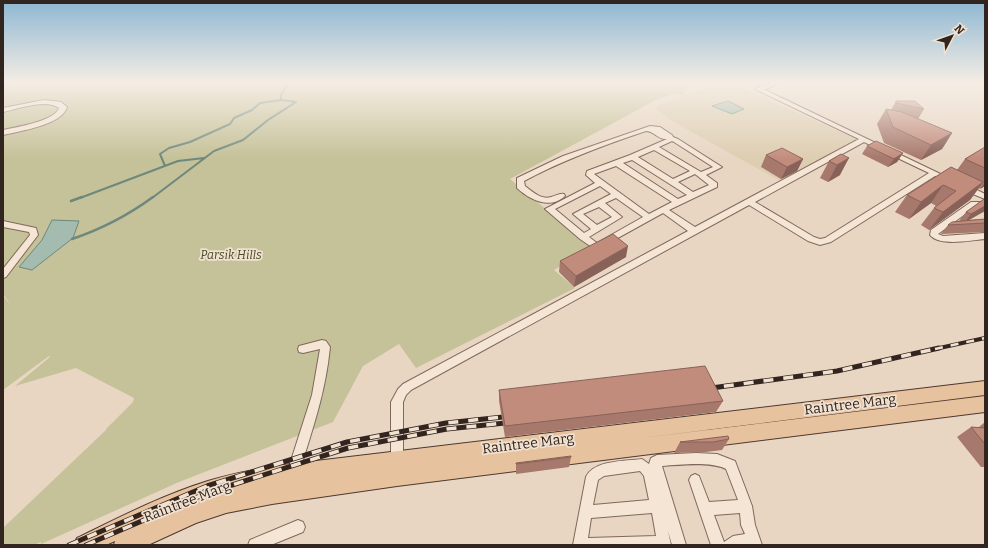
<svg xmlns="http://www.w3.org/2000/svg" width="988" height="548" viewBox="0 0 988 548" font-family="Bitter,serif">
  <rect width="100%" height="100%" fill="#e8d6c3"/>
  <path fill="#ddcdb1" d="M 720,82 L 728,82 L 752,92 L 856,139 L 784,183 L 672,121 L 654,107 Z"/>
  <path fill="#c5c198" d="M 3,82 L 689,82 L 689,87 L 683,95 L 672,94 L 654,101 L 510,179 L 592,248 L 554,270 L 575,288 L 416,368 L 399,344 L 363,366 L 333,422 L 179,482 L 41,544 L 41,542 L 34,545 L 3,545 L 3,528 L 106,430 L 106,429 L 133,402 L 134,398 L 76,368 L 15,386 L 50,357 L 49,356 L 3,390 L 3,296 L 11,305 L 3,294 Z"/>
  <path fill="#a4bbb0" stroke="#6d887c" d="M 728,101 L 744,109 L 732,114 L 712,106 Z
    M 52,220 L 79,221 L 73,238 L 32,270 L 19,267 L 42,240 Z"/>
  <g fill="none" stroke-linecap="round" stroke-linejoin="round">
    <path stroke="#6d887c" stroke-width="2" d="M 165,166 L 160,154 L 169,148 L 190,142 L 230,124 L 234,118 L 252,110 L 260,103 L 281,100
      M 80,198 L 178,161 L 204,158
      M 152,198 L 214,151 L 243,140 L 268,120 L 296,102 L 281,100 L 281,95 L 289,82"/>
    <path stroke="#6d887c" stroke-width="2.5" d="M 71,201 L 82,197
      M 72,239 C 102,229 127,216 153,197"/>
    <defs>
      <path id="minor" d="M 759,87 L 953,180 L 949,182 L 935,176 L 831,242 L 820,245 L 808,241 L 749,205 L 411,390 L 406,395 L 403,402 L 403,463 L 401,467 L 397,469 L 393,467 L 391,463 L 391,402 L 398,389 L 403,384 L 688,231 L 663,213 L 596,250 L 580,239 L 545,209 L 595,183 L 586,175 L 587,171 L 630,155 L 667,139 C 658,140 654,131 646,131 C 604,145 563,160 524,181 L 525,186 C 533,192 541,200 551,197 C 556,196 559,193 564,194 L 565,196 C 550,210 530,200 517,188 L 517,178 L 563,156 L 650,126 L 660,127 L 672,135 L 673,137 L 678,139 L 722,167 L 706,175 L 717,183 L 717,187 L 669,210 L 695,227 L 859,139 L 757,90 L 756,89 ZM 672,141 L 674,142 L 713,167 L 701,172 L 659,147 ZM 864,142 L 929,173 L 825,238 L 820,239 L 814,237 L 755,202 ZM 654,150 L 690,171 L 673,179 L 638,157 ZM 632,160 L 687,195 L 678,199 L 623,163 ZM 616,166 L 672,202 L 649,214 L 594,174 ZM 695,174 L 709,185 L 693,192 L 678,182 ZM 600,186 L 611,194 L 573,214 L 591,229 L 584,233 L 555,209 ZM 616,198 L 643,217 L 597,243 L 589,237 L 622,217 L 605,203 ZM 599,207 L 612,217 L 597,225 L 583,214 Z
        M 963,186 L 969,186 L 985,194 L 985,199 L 963,190 Z
        M 971,202 L 979,202 L 985,204 L 985,210 L 976,206 L 938,234 L 943,236 L 985,233 L 985,239 C 971,240 940,247 930,235 L 931,230 Z
        M 3,221 L 36,228 L 38,235 L 6,277 L 3,278 L 3,269 L 30,235 L 29,232 L 3,227 Z
        M 322,340 L 326,341 L 330,347 C 326,391 312,431 299,473 L 297,477 L 293,479 L 289,477 L 287,473 L 312,395 L 320,349 L 303,353 L 299,352 L 298,349 L 299,346 Z
        M 696,453 L 717,454 L 735,461 L 752,506 L 755,525 L 762,545 L 711,545 L 689,480 L 691,476 L 695,474 L 699,476 L 709,502 L 738,500 L 726,469 C 710,461 680,465 662,466 L 686,545 L 672,545 L 668,531 L 671,545 L 573,545 L 586,477 C 593,460 626,461 642,459 L 649,464 L 651,458 L 657,455 ZM 640,471 L 644,476 L 649,500 L 593,505 L 598,480 L 604,476 ZM 652,513 L 656,536 L 588,538 L 591,518 ZM 740,513 L 741,525 L 745,534 L 733,536 L 724,542 L 714,515 Z
        M 298,520 L 303,522 L 305,527 L 303,532 L 271,545 L 248,545 L 250,540 Z"/>
      <path id="tertiary" d="M 771,82 L 781,82 L 762,91 L 759,91 L 755,89 Z
        M 44,100 L 61,102 L 67,107 C 62,125 20,131 3,135 L 3,130 C 17,127 55,121 59,108 C 47,98 17,109 3,112 L 3,108 Z"/>
      <path id="primary" d="M 985,381 L 985,395 L 634,439 L 985,396 L 985,412 L 397,486 L 272,504 L 226,513 L 196,523 L 148,545 L 114,545 L 115,541 L 106,545 L 74,545 L 77,538 C 120,517 163,495 208,481 C 230,474 252,470 274,466 Z"/>
    </defs>
    <use href="#minor" stroke="#80685c" stroke-width="2"/>
    <use href="#tertiary" stroke="#80685c" stroke-width="2"/>
    <use href="#primary" stroke="#4e3830" stroke-width="2"/>
    <use href="#minor" fill="#f4e5d5" fill-rule="evenodd"/>
    <use href="#tertiary" fill="#f4e5d5" fill-rule="evenodd"/>
    <use href="#primary" fill="#e7c29e" fill-rule="evenodd"/>
    <defs>
      <path id="rail-far1" d="M 935,349 L 985,338"/>
      <path id="rail" d="M 704,389 L 837,371 L 939,348
        M 69,545 L 207,486 L 347,442 L 446,423 L 512,416
        M 86,545 L 207,493 L 348,448 L 447,429 L 514,422"/>
    </defs>
    <use href="#rail-far1" stroke="#32241e" stroke-width="4"/>
    <use href="#rail" stroke="#32241e" stroke-width="5"/>
    <use href="#rail-far1" stroke="#f0e1d1" stroke-width="2.5" stroke-dasharray="8" stroke-linecap="butt"/>
    <use href="#rail" stroke="#f0e1d1" stroke-width="3.5" stroke-dasharray="10" stroke-linecap="butt"/>
  </g>
  <path fill="#a7786c" d="M 896,101 L 924,109 L 918,119 L 952,133 L 942,149 L 921,160 L 884,143 L 877,124 L 886,109 L 891,110 Z
    M 867,146 L 903,153 L 897,162 L 888,167 L 862,154 Z
    M 985,147 L 985,186 L 980,189 L 979,188 L 970,200 L 929,230 L 921,225 L 934,208 L 936,206 L 931,203 L 909,219 L 895,212 L 907,195 L 957,170 L 965,159 Z
    M 841,154 L 840,175 L 828,182 L 820,178 L 829,161 Z
    M 766,155 L 803,159 L 797,171 L 781,179 L 761,167 Z
    M 985,199 L 985,213 L 983,212 L 968,220 L 985,219 L 985,232 L 941,234 L 948,225 L 960,221 L 959,221 L 966,212 Z
    M 626,257 L 574,287 L 559,272 L 560,261 Z
    M 499,390 L 723,401 L 716,412 L 505,437 L 499,401 Z
    M 985,422 L 985,467 L 981,467 L 957,437 L 971,427 L 979,427 Z
    M 729,439 L 722,450 L 706,452 L 674,453 L 680,442 Z
    M 571,457 L 569,467 L 516,474 L 516,463 Z"/>
  <path fill="#886258" d="M 952,133 L 942,149 L 921,160 L 931,145 Z
    M 903,153 L 897,162 L 888,167 L 894,159 Z
    M 849,158 L 840,175 L 828,182 L 837,165 Z
    M 803,159 L 797,171 L 781,179 L 787,167 Z
    M 983,182 L 970,200 L 929,230 L 943,212 Z
    M 985,183 L 985,186 L 980,189 Z
    M 943,185 L 931,203 L 909,219 L 921,202 Z
    M 985,206 L 985,209 L 983,212 L 964,223 L 971,214 Z
    M 628,246 L 626,257 L 574,287 L 576,276 Z"/>
  <path fill="#c28c7d" stroke="#886258" d="M 896,101 L 915,101 L 924,109 L 896,103 Z
    M 886,109 L 902,112 L 952,133 L 931,145 L 893,127 Z
    M 876,141 L 903,153 L 894,159 L 867,146 Z
    M 985,147 L 985,168 L 965,159 Z
    M 782,148 L 803,159 L 787,167 L 766,155 Z
    M 841,154 L 849,158 L 837,165 L 829,161 Z
    M 951,167 L 983,182 L 943,212 L 934,208 L 956,191 L 943,185 L 921,202 L 907,195 Z
    M 984,199 L 985,199 L 985,206 L 971,214 L 966,212 Z
    M 985,219 L 985,223 L 948,225 L 952,222 Z
    M 613,234 L 628,246 L 576,276 L 560,261 Z
    M 705,366 L 723,401 L 505,426 L 499,390 Z
    M 971,427 L 985,428 L 985,444 Z
    M 728,436 L 729,439 L 713,442 L 680,442 Z
    M 571,456 L 571,457 L 516,464 L 516,463 Z"/>
  <linearGradient id="sky" x2="0" y2="1"><stop stop-color="#8db7d2"/><stop offset="0.52" stop-color="#f5ede4"/><stop offset="1" stop-color="#f5ede4" stop-opacity="0"/></linearGradient>
  <rect width="988" height="159" fill="url(#sky)"/>
  <g text-anchor="middle" stroke-width="3.5" stroke-linejoin="round" paint-order="stroke">
    <g font-size="12" font-style="italic" fill="#494c27" stroke="#f0e1d1">
      <text x="231" y="259">Parsik Hills</text>
    </g>
    <g font-size="14" fill="#32241e" stroke="#f0e1d1">
      <text transform="translate(850 404) rotate(-7)" y="5">Raintree Marg</text>
      <text transform="translate(528 443) rotate(-7)" y="5">Raintree Marg</text>
      <text transform="translate(187 501) rotate(-21)" y="5">Raintree Marg</text>
    </g>
  </g>
  <rect width="988" height="548" fill="none" stroke="#32241e" stroke-width="8"/>
  <g transform="translate(952 36) rotate(49)" stroke="#f0e1d1" stroke-width="3" paint-order="stroke">
  <path d="M0-3L7 15L0 10L-7 15Z" fill="#32241e"/>
  <text y="-6" font-size="11" font-weight="bold" text-anchor="middle" fill="#32241e">N</text>
  </g>
</svg>
